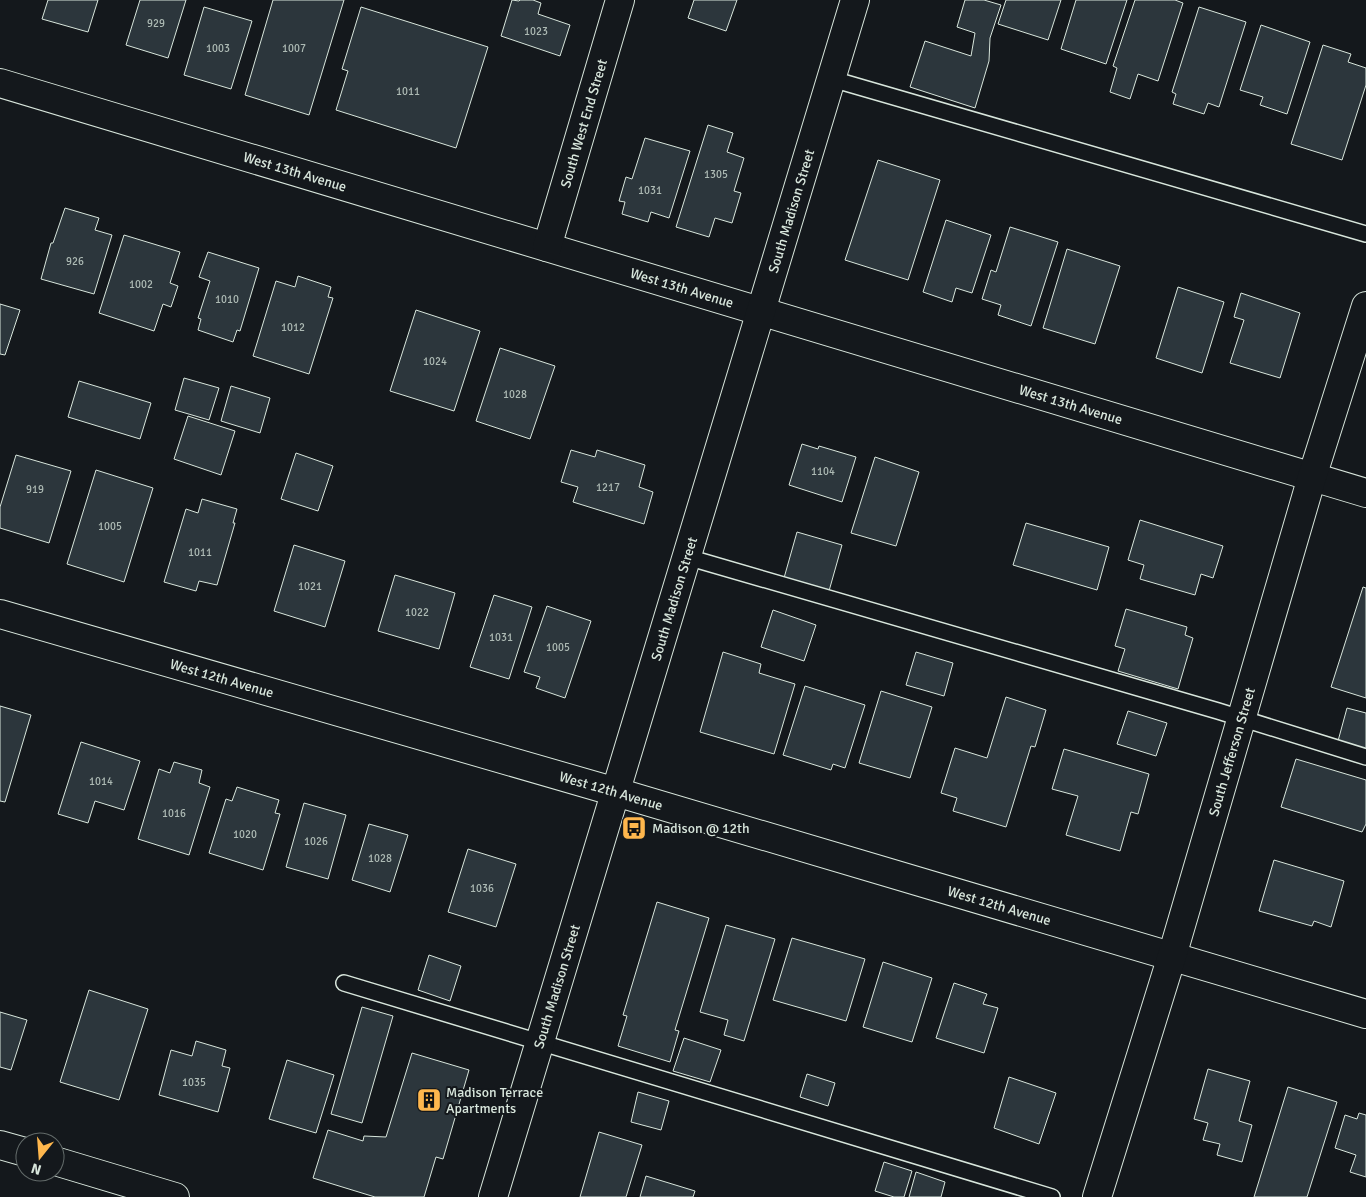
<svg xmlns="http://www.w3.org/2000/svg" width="1366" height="1197" viewBox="0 0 1366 1197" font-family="Signika,sans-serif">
  <rect width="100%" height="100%" fill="#14181c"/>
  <path fill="#2c363c" stroke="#d8e6dc" d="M 48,0 L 98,0 L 88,32 L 42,19 Z
    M 140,0 L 186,0 L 168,58 L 126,45 Z
    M 273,0 L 344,0 L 309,115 L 245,95 Z
    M 512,0 L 519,1 L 520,0 L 533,0 L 541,3 L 538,14 L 570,25 L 560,56 L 501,36 Z
    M 694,0 L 737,0 L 726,31 L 688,18 Z
    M 965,0 L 984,0 L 1001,5 L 990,38 L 989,61 L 975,108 L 910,87 L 925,41 L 971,56 L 975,33 L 957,27 Z
    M 1006,0 L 1061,0 L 1048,40 L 998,24 Z
    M 1076,0 L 1127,0 L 1106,64 L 1061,49 Z
    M 1135,0 L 1175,0 L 1183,3 L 1158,81 L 1138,74 L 1130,99 L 1110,92 L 1117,68 L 1113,66 Z
    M 204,7 L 252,21 L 231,89 L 184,75 Z
    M 361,7 L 488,47 L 456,148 L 336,110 L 348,71 L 342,69 Z
    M 1199,7 L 1246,22 L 1219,107 L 1208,103 L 1204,114 L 1173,104 L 1176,94 L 1172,92 Z
    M 1261,25 L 1310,42 L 1287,114 L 1260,105 L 1263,97 L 1240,90 Z
    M 1323,45 L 1351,54 L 1348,62 L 1366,68 L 1366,85 L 1342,160 L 1291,144 Z
    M 708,125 L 733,133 L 727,152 L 744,158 L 734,191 L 741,193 L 732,223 L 715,218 L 709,237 L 676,227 Z
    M 645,138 L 690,151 L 669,218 L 651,212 L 648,222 L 622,214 L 625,202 L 619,201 L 626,177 L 632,179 Z
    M 878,160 L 940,180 L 908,280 L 845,260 Z
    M 65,208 L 99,218 L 95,230 L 112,235 L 94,294 L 41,279 L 51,243 L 53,243 Z
    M 946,220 L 991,235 L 972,293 L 956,288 L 952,302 L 923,292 Z
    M 1010,227 L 1058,242 L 1031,326 L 998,315 L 1001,305 L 982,299 L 991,270 L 996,272 Z
    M 124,235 L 180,252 L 170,283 L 178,286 L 171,307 L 163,304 L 154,331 L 99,313 Z
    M 1067,249 L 1120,266 L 1095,344 L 1043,328 Z
    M 208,252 L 259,268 L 240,331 L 237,330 L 233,342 L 198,330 L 201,319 L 198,318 L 210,281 L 199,277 Z
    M 298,276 L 331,287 L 328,297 L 333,298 L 309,374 L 253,356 L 276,281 L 295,287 Z
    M 1178,287 L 1224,302 L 1202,373 L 1156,358 Z
    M 1241,293 L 1300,313 L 1280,378 L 1230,363 L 1244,320 L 1234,317 Z
    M 0,304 L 20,310 L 5,355 L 0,354 Z
    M 416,310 L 480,331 L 454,411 L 390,391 Z
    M 500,348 L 555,366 L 530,439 L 476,421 Z
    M 184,378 L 219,388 L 209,420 L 175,410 Z
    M 79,381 L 151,403 L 140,439 L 68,417 Z
    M 231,386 L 270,398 L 260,433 L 221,421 Z
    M 188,416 L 235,431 L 221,475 L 174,459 Z
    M 802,444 L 818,449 L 819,446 L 856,457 L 842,502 L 789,485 Z
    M 571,450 L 595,457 L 597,450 L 645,465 L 639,487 L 653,492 L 644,524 L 573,502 L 578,487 L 561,482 Z
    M 296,453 L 333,466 L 318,511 L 281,499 Z
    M 16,455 L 71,471 L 49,543 L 0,528 L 0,507 Z
    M 875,457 L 919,472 L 896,546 L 851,533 Z
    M 96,470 L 153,488 L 124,582 L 67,564 Z
    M 202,499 L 237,509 L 233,523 L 235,523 L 217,585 L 199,581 L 196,591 L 164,582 L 186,509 L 198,513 Z
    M 1140,520 L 1223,546 L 1213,578 L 1201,574 L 1195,595 L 1140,579 L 1144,565 L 1128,560 Z
    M 1026,523 L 1109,547 L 1097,590 L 1013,565 Z
    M 797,532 L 842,545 L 829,591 L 784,578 Z
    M 294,545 L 345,561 L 325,627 L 274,611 Z
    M 395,575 L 455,593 L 439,649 L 378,631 Z
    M 1363,587 L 1366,588 L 1366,698 L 1331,687 Z
    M 494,595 L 532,607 L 509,679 L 470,667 Z
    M 547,606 L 591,621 L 565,698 L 536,688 L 540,677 L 524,672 Z
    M 1126,609 L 1187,627 L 1185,635 L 1193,638 L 1178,689 L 1118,671 L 1125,649 L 1115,646 Z
    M 773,610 L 816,625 L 804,661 L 761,647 Z
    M 723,652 L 761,664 L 759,673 L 795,684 L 774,754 L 700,732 Z
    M 916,652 L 953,663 L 944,696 L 906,685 Z
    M 805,686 L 865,705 L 845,768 L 833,764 L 831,770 L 783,755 Z
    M 881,691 L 932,707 L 910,778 L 859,763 Z
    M 1006,697 L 1046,710 L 1035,747 L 1031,746 L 1006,827 L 953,811 L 957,798 L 941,793 L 955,748 L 987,758 Z
    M 0,706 L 31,715 L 5,802 L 0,801 Z
    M 1347,708 L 1366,713 L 1366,749 L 1338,741 Z
    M 1128,711 L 1167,723 L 1156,756 L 1117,744 Z
    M 81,742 L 140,761 L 124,810 L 95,801 L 88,823 L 58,814 Z
    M 1064,749 L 1149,774 L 1138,814 L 1131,812 L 1120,851 L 1066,835 L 1078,796 L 1052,789 Z
    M 1296,759 L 1366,780 L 1366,824 L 1362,832 L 1281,807 Z
    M 174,762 L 202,770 L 199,783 L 210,787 L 189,855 L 138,839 L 159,769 L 170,773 Z
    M 237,787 L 279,800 L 275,813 L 280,814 L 263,870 L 209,853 L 226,799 L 232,801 Z
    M 304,803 L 346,815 L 328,879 L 286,867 Z
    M 369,824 L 408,835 L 390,892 L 352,880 Z
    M 468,849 L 516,864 L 496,927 L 448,912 Z
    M 1274,860 L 1344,881 L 1331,927 L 1314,921 L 1312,926 L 1259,911 Z
    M 657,902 L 709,918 L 675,1030 L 679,1031 L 670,1062 L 618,1046 L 627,1016 L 623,1015 Z
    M 726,925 L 775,939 L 744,1041 L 724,1035 L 728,1020 L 700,1012 Z
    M 792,938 L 865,959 L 846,1021 L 773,1000 Z
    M 429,955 L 461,966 L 450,1001 L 418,990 Z
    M 883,962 L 932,978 L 912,1042 L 863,1027 Z
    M 954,983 L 987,994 L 983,1004 L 998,1008 L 984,1053 L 936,1038 Z
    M 89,990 L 148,1009 L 119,1100 L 60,1082 Z
    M 362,1007 L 393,1016 L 362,1123 L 331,1114 Z
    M 0,1012 L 27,1020 L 11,1070 L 0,1067 Z
    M 684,1038 L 721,1050 L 710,1082 L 673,1071 Z
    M 196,1041 L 226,1050 L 222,1066 L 230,1068 L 218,1112 L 159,1095 L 171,1050 L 192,1056 Z
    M 412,1053 L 469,1070 L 443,1159 L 436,1157 L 424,1197 L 375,1197 L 313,1178 L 328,1130 L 363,1141 L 364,1136 L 386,1137 Z
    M 287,1060 L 334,1075 L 316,1133 L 269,1119 Z
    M 1208,1069 L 1250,1081 L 1239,1121 L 1252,1125 L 1242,1162 L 1217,1155 L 1220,1144 L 1203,1140 L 1208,1123 L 1194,1119 Z
    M 807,1074 L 835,1083 L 828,1106 L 800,1097 Z
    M 1009,1077 L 1056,1093 L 1039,1144 L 994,1128 Z
    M 1288,1087 L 1337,1102 L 1307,1197 L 1254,1197 Z
    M 638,1092 L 669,1101 L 661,1130 L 631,1122 Z
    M 1359,1113 L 1366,1115 L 1366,1177 L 1350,1172 L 1356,1155 L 1335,1148 L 1345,1115 L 1357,1119 Z
    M 599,1132 L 642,1145 L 626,1197 L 580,1197 Z
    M 884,1162 L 912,1171 L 904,1197 L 894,1197 L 875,1191 Z
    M 916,1172 L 945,1182 L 941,1197 L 909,1197 Z
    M 646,1176 L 695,1191 L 693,1197 L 640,1197 Z"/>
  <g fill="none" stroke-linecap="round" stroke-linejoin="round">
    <defs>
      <path id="service" d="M 832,79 L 1366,234
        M 687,557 L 1218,711 L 1366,757
        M 344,983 L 1052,1197"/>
      <g id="minor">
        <path id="s1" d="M 0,83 L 1366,493"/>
        <path id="s2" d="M 547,247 L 620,0"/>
        <path id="s3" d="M 0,614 L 616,792 L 1366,1014"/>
        <path d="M 0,1145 L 25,1152"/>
        <path d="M 55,1161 L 175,1197"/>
        <path id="s4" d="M 493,1197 L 855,0"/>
        <path id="s5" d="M 1097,1197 L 1172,956 L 1312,477 L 1366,306"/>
      </g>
    </defs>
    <use href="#service" stroke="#d8e6dc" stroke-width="18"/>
    <use href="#minor" stroke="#d8e6dc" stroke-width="30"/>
    <use href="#service" stroke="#14181c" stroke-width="15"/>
    <use href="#minor" stroke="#14181c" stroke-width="28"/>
  </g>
  <defs>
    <symbol id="bus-square" viewBox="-11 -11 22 22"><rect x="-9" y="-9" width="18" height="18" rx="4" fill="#ffb74d" stroke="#14181c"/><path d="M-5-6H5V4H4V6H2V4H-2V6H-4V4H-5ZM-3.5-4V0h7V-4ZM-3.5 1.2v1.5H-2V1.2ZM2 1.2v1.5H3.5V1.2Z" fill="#111"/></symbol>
    <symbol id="building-square" viewBox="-11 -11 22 22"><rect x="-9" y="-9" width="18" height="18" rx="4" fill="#ffb74d" stroke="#14181c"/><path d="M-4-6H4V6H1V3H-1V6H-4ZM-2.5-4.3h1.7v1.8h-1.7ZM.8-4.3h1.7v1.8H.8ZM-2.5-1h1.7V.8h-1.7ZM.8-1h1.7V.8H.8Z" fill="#111"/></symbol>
  </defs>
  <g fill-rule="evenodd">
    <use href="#bus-square" x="620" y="814" width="28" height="28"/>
    <use href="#building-square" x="415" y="1086" width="28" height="28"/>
  </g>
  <g text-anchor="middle" stroke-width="4" stroke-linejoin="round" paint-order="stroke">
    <g font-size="11" fill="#adbab4">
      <text x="156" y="27">929</text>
      <text x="536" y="35">1023</text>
      <text x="218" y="52">1003</text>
      <text x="294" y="52">1007</text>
      <text x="408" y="95">1011</text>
      <text x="716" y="178">1305</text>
      <text x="650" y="194">1031</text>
      <text x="75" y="265">926</text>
      <text x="141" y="288">1002</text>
      <text x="227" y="303">1010</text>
      <text x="293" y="331">1012</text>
      <text x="435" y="365">1024</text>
      <text x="515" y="398">1028</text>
      <text x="823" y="475">1104</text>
      <text x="608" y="491">1217</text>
      <text x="35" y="493">919</text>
      <text x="110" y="530">1005</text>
      <text x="200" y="556">1011</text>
      <text x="310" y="590">1021</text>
      <text x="417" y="616">1022</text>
      <text x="501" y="641">1031</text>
      <text x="558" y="651">1005</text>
      <text x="101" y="785">1014</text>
      <text x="174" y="817">1016</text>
      <text x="245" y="838">1020</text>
      <text x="316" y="845">1026</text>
      <text x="380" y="862">1028</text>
      <text x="482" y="892">1036</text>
      <text x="194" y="1086">1035</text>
    </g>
    <g font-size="14" fill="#d8e6dc" stroke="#14181c">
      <text dy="5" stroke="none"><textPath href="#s2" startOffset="129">South West End Street</textPath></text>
      <text dy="5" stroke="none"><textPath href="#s1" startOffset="308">West 13th Avenue</textPath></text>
      <text dy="5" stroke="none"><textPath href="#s4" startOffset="1030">South Madison Street</textPath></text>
      <text dy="5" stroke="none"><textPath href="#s1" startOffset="712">West 13th Avenue</textPath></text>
      <text dy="5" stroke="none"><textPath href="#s1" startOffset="1118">West 13th Avenue</textPath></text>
      <text dy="5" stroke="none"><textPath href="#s4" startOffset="625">South Madison Street</textPath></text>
      <text dy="5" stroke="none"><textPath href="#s3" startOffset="231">West 12th Avenue</textPath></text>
      <text dy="5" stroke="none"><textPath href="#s5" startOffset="465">South Jefferson Street</textPath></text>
      <text dy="5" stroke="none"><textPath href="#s3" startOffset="636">West 12th Avenue</textPath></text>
      <text dy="5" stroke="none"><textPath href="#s3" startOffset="1041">West 12th Avenue</textPath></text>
      <text dy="5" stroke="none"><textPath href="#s4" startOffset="220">South Madison Street</textPath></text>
    </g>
    <g font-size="14" fill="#d8e6dc" stroke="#14181c" text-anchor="start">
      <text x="652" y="833">Madison @ 12th</text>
      <text x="446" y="1097">Madison Terrace<tspan x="446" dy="16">Apartments</tspan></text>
    </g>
  </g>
  <g transform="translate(40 1157) rotate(197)"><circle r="24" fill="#14181c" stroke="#626a69"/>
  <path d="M0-4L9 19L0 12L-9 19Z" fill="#ffb74d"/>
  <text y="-8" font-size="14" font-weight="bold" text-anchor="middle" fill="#d8e6dc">N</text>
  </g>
</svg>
